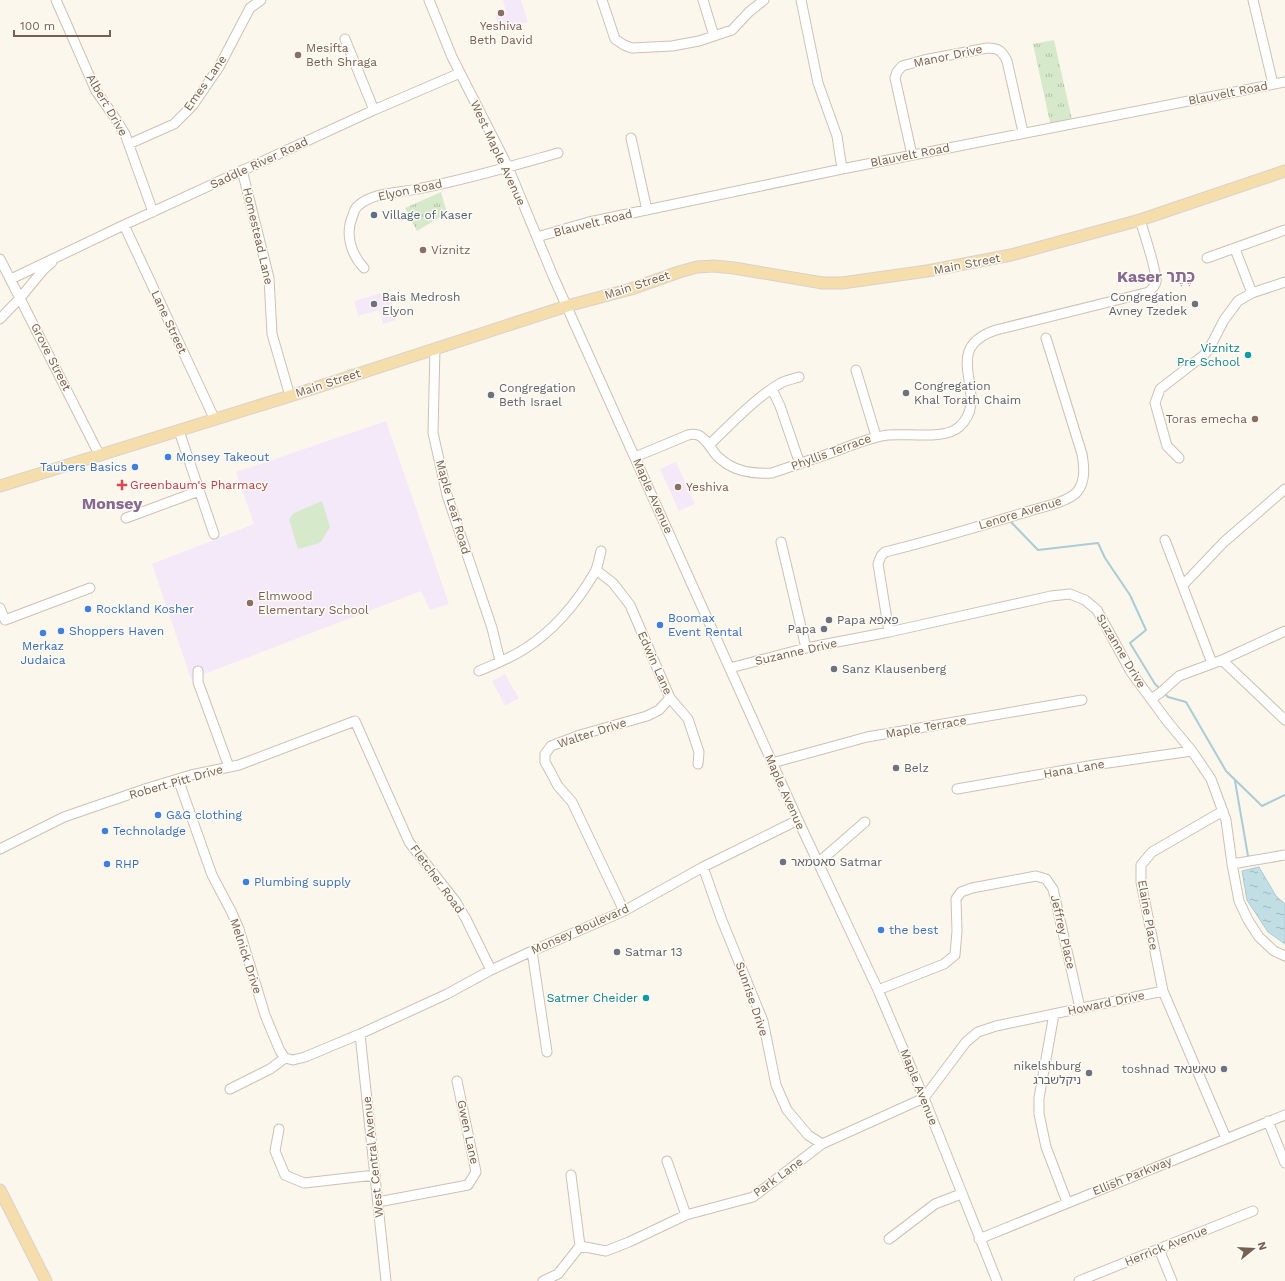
<svg xmlns="http://www.w3.org/2000/svg" width="1285" height="1281" viewBox="0 0 1285 1281" font-family="'Work Sans','Noto Sans Hebrew',sans-serif">
  <defs>
    <pattern id="park-tufts" width="24" height="20" patternUnits="userSpaceOnUse"><rect width="24" height="20" fill="#d6e9cb"/><path d="M3 7l-1-3M5 7V3M7 7l1-3M15 17l-1-3M17 17v-4M19 17l1-3" fill="none" stroke="#b2c0a7"/></pattern>
    <pattern id="water-ripples" width="26" height="14" patternUnits="userSpaceOnUse"><rect width="26" height="14" fill="#c2dee5"/><path d="M2 4q2-2 4 0t4 0M15 11q2-2 4 0t4 0" fill="none" stroke="#a2b7bc"/></pattern>
  </defs>
  <rect width="100%" height="100%" fill="#fcf7ed"/>
  <path fill="#f4e9f9" d="M 503,0 L 521,0 L 528,22 L 499,30 L 495,15 L 506,12 Z
    M 389,291 L 396,320 L 383,324 L 379,310 L 358,316 L 354,301 Z
    M 386,421 L 449,604 L 430,610 L 421,591 L 191,679 L 152,564 L 254,524 L 236,472 Z
    M 676,462 L 695,504 L 679,511 L 660,469 Z
    M 505,674 L 519,698 L 505,706 L 492,681 Z"/>
  <path fill="#d6e9cb" d="M 322,501 L 330,527 L 320,543 L 298,549 L 289,519 L 294,513 Z"/>
  <path fill="url(#park-tufts)" d="M 1054,40 L 1073,124 L 1051,127 L 1033,44 Z
    M 441,192 L 447,213 L 417,231 L 405,208 Z"/>
  <path fill="url(#water-ripples)" stroke="#a9ccd6" d="M 1259,867 L 1276,896 L 1285,904 L 1285,944 L 1268,932 L 1247,900 L 1242,871 Z"/>
  <g fill="none" stroke-linecap="round" stroke-linejoin="round">
    <path stroke="#a9ccd6" stroke-width="2" d="M 1010,521 L 1038,550 L 1098,543 L 1105,558 L 1130,595 L 1146,630 L 1130,643 L 1155,684 L 1160,689
      M 1165,694 L 1168,697 L 1186,702 L 1226,771 L 1262,806 L 1285,795
      M 1235,781 L 1248,856"/>
    <defs>
      <path id="minor" d="M 56,0 L 96,91 L 113,115 L 125,134 L 153,212
        M 429,0 L 452,57 L 508,167 L 553,276 L 798,820 L 878,990 L 924,1098 L 997,1281
        M 602,0 L 615,39 L 624,45 L 632,48 L 672,46 L 699,41 L 732,30 L 749,12 L 764,0
        M 703,0 L 714,36
        M 801,0 L 818,83 L 837,136 L 842,169
        M 1253,0 L 1273,84
        M 345,39 L 374,110
        M 631,138 L 647,210
        M 129,144 L 174,124 L 193,105 L 219,67 L 250,8 L 261,0
        M 912,155 L 895,78 L 897,72 L 902,66 L 924,60 L 987,48 C 999,48 1002,51 1007,61 L 1023,132
        M 242,170 L 269,278 L 272,334 L 290,396
        M 124,225 L 215,420
        M 537,237 L 589,222 L 842,169 L 1285,82
        M 1235,249 L 1252,293
        M 1207,258 L 1285,230
        M 0,259 L 100,456
        M 364,268 C 350,253 345,233 353,215 C 354,211 356,207 359,205 C 374,192 399,193 417,189 C 465,180 512,166 558,153
        M 11,279 L 124,225 L 374,110 L 460,73
        M 0,319 L 20,298 L 44,269 L 52,262
        M 435,348 L 433,433 L 447,495 L 492,628 L 500,661
        M 856,370 L 876,436
        M 772,389 L 780,406 L 800,464
        M 179,431 L 214,534
        M 709,445 C 730,425 756,397 781,383 C 786,380 793,379 799,377
        M 635,457 L 688,435 C 691,434 695,434 698,435 C 706,438 711,449 717,456 C 720,459 723,461 727,464 C 741,473 756,474 772,473 C 795,465 817,458 839,450 C 855,444 871,437 888,435 C 908,433 945,440 959,427 C 994,396 936,350 996,330 L 1149,292 C 1152,289 1155,286 1156,282 C 1157,271 1144,233 1140,220
        M 1179,458 L 1167,446 L 1155,403 L 1160,389 L 1204,355 L 1209,349 L 1224,320 L 1238,301 L 1252,293 L 1285,282
        M 126,518 L 199,491
        M 1165,540 L 1212,663
        M 781,542 L 806,648
        M 596,570 L 613,583 L 630,605 L 670,698 L 688,719 L 699,752 L 698,764
        M 1183,585 L 1224,542 L 1285,489
        M 0,608 L 5,620 L 90,588
        M 889,632 L 878,564 L 881,556 L 885,552 C 931,541 977,527 1023,513 C 1037,508 1067,503 1077,492 C 1086,481 1084,466 1082,454 L 1046,338
        M 1222,660 L 1285,720
        M 730,668 L 806,648 L 889,632 L 1051,596 L 1070,594 L 1085,600 L 1097,610 L 1131,672 L 1167,721 L 1192,751 L 1211,779 L 1226,820 L 1232,864 L 1239,901 L 1248,920 L 1259,937 L 1274,951 L 1285,956
        M 198,671 L 198,682 L 229,767
        M 479,671 C 495,664 511,658 526,648 C 554,630 578,601 595,572 C 598,566 599,558 601,551
        M 1151,699 L 1160,693 L 1179,676 L 1222,660 L 1285,631
        M 772,763 L 867,737 L 1082,700
        M 178,779 L 212,875 L 231,911 L 239,929 L 265,1015 L 280,1051 L 285,1058 L 293,1060 L 305,1057 L 360,1034 L 447,994 L 491,970 L 532,951 L 624,911 L 703,867 L 798,820
        M 957,789 L 1094,765 L 1192,751
        M 0,849 L 64,817 L 148,788 L 191,775 L 239,765 L 355,721 L 409,842 L 456,902 L 466,919 L 491,970
        M 819,862 L 865,822
        M 1232,864 L 1285,855
        M 703,867 L 721,918 L 763,1021 L 776,1085 L 787,1110 L 808,1135 L 822,1144
        M 624,911 L 572,802 L 558,786 L 550,771 L 545,762 L 545,754 L 551,746 L 580,735 L 647,716 L 659,710 L 670,698
        M 532,951 L 547,1052
        M 878,990 L 944,964 L 955,955 L 957,931 L 956,899 L 961,892 L 972,888 L 1036,876 L 1046,879 L 1053,889 L 1080,1008
        M 1163,991 L 1141,882 L 1141,865 L 1152,852 L 1223,811
        M 1054,1014 L 1039,1098 L 1039,1114 L 1046,1147 L 1067,1202
        M 360,1034 L 386,1281
        M 230,1089 L 270,1069 L 285,1058
        M 1268,1121 L 1285,1163
        M 279,1129 L 275,1151 L 285,1175 L 304,1183 L 375,1175
        M 667,1161 L 686,1215
        M 378,1202 L 468,1185 L 476,1172 L 457,1081
        M 889,1239 L 935,1204 L 961,1194
        M 979,1239 L 1285,1115
        M 580,1246 L 606,1251 L 629,1242 L 686,1215 L 753,1197 L 822,1144 L 924,1098 L 966,1042 L 978,1032 L 996,1026 L 1163,991 L 1226,1138
        M 1159,1249 L 1172,1281
        M 543,1281 L 558,1274 L 580,1246 L 571,1175
        M 1079,1281 L 1253,1211"/>
      <path id="major" d="M 0,486 L 290,396 L 567,306 L 631,289 L 679,272 L 697,267 L 714,266 L 734,268 L 823,283 L 842,283 L 927,271 L 1011,255 L 1140,220 L 1285,171
        M 0,1190 L 46,1281"/>
    </defs>
    <use href="#minor" stroke="#cec0b2" stroke-width="11"/>
    <use href="#major" stroke="#d9d2ce" stroke-width="13"/>
    <use href="#minor" stroke="#fff" stroke-width="9"/>
    <use href="#major" stroke="#f5deab" stroke-width="11"/>
  </g>
  <g fill="#8d6e63" stroke="#fefbf4" stroke-width="1.5">
    <circle cx="501" cy="13" r="4"/>
    <circle cx="298" cy="55" r="4"/>
    <circle cx="423" cy="250" r="4"/>
    <circle cx="1255" cy="419" r="4"/>
    <circle cx="678" cy="487" r="4"/>
    <circle cx="250" cy="603" r="4"/>
  </g>
  <circle fill="#5c6f8a" stroke="#fefbf4" stroke-width="1.5" cx="374" cy="215" r="4"/>
  <g fill="#6b7280" stroke="#fefbf4" stroke-width="1.5">
    <circle cx="374" cy="304" r="4"/>
    <circle cx="1195" cy="304" r="4"/>
    <circle cx="906" cy="393" r="4"/>
    <circle cx="491" cy="395" r="4"/>
    <circle cx="829" cy="620" r="4"/>
    <circle cx="824" cy="629" r="4"/>
    <circle cx="834" cy="669" r="4"/>
    <circle cx="896" cy="768" r="4"/>
    <circle cx="783" cy="862" r="4"/>
    <circle cx="617" cy="952" r="4"/>
    <circle cx="1224" cy="1069" r="4"/>
    <circle cx="1089" cy="1073" r="4"/>
  </g>
  <g fill="#0f9aa8" stroke="#fefbf4" stroke-width="1.5">
    <circle cx="1248" cy="355" r="4"/>
    <circle cx="646" cy="998" r="4"/>
  </g>
  <g fill="#3f7fe0" stroke="#fefbf4" stroke-width="1.5">
    <circle cx="168" cy="457" r="4"/>
    <circle cx="135" cy="467" r="4"/>
    <circle cx="88" cy="609" r="4"/>
    <circle cx="660" cy="625" r="4"/>
    <circle cx="61" cy="631" r="4"/>
    <circle cx="43" cy="633" r="4"/>
    <circle cx="158" cy="815" r="4"/>
    <circle cx="105" cy="831" r="4"/>
    <circle cx="107" cy="864" r="4"/>
    <circle cx="246" cy="882" r="4"/>
    <circle cx="881" cy="930" r="4"/>
  </g>
  <path fill="#e0444e" stroke="#fefbf4" stroke-width="1.5" d="M120 479h4v4h4v4h-4v4h-4v-4h-4v-4h4z"/>
  <g text-anchor="middle" stroke-width="3" stroke-linejoin="round" paint-order="stroke">
    <g font-size="12" fill="#785e54" stroke="#fefbf4" text-anchor="start">
      <text x="501" y="30" text-anchor="middle">Yeshiva<tspan x="501" dy="14">Beth David</tspan></text>
      <text x="306" y="52">Mesifta<tspan x="306" dy="14">Beth Shraga</tspan></text>
      <text x="431" y="254">Viznitz</text>
      <text x="1247" y="423" text-anchor="end">Toras emecha</text>
      <text x="686" y="491">Yeshiva</text>
      <text x="258" y="600">Elmwood<tspan x="258" dy="14">Elementary School</tspan></text>
    </g>
    <g font-size="12" fill="#776050" stroke="#fefbf4">
      <text transform="translate(948 56) rotate(-12)" y="4">Manor Drive</text>
      <text transform="translate(205 83) rotate(-55)" y="4">Emes Lane</text>
      <text transform="translate(1228 93) rotate(-11)" y="4">Blauvelt Road</text>
      <text transform="translate(107 105) rotate(60)" y="4">Albert Drive</text>
      <text transform="translate(498 153) rotate(65)" y="4">West Maple Avenue</text>
      <text transform="translate(910 155) rotate(-11)" y="4">Blauvelt Road</text>
      <text transform="translate(259 163) rotate(-25)" y="4">Saddle River Road</text>
      <text transform="translate(410 190) rotate(-12)" y="4">Elyon Road</text>
      <text transform="translate(593 223) rotate(-14)" y="4">Blauvelt Road</text>
      <text transform="translate(258 236) rotate(77)" y="4">Homestead Lane</text>
      <text transform="translate(967 264) rotate(-11)" y="4">Main Street</text>
      <text transform="translate(637 285) rotate(-18)" y="4">Main Street</text>
      <text transform="translate(169 322) rotate(65)" y="4">Lane Street</text>
      <text transform="translate(51 357) rotate(63)" y="4">Grove Street</text>
      <text transform="translate(328 383) rotate(-18)" y="4">Main Street</text>
      <text transform="translate(831 452) rotate(-20)" y="4">Phyllis Terrace</text>
      <text transform="translate(653 496) rotate(66)" y="4">Maple Avenue</text>
      <text transform="translate(453 507) rotate(74)" y="4">Maple Leaf Road</text>
      <text transform="translate(1020 513) rotate(-17)" y="4">Lenore Avenue</text>
      <text transform="translate(1121 651) rotate(59)" y="4">Suzanne Drive</text>
      <text transform="translate(796 652) rotate(-13)" y="4">Suzanne Drive</text>
      <text transform="translate(655 663) rotate(66)" y="4">Edwin Lane</text>
      <text transform="translate(926 727) rotate(-10)" y="4">Maple Terrace</text>
      <text transform="translate(592 733) rotate(-18)" y="4">Walter Drive</text>
      <text transform="translate(1074 769) rotate(-10)" y="4">Hana Lane</text>
      <text transform="translate(176 782) rotate(-16)" y="4">Robert Pitt Drive</text>
      <text transform="translate(785 792) rotate(66)" y="4">Maple Avenue</text>
      <text transform="translate(437 879) rotate(54)" y="4">Fletcher Road</text>
      <text transform="translate(1148 915) rotate(80)" y="4">Elaine Place</text>
      <text transform="translate(580 929) rotate(-24)" y="4">Monsey Boulevard</text>
      <text transform="translate(1063 932) rotate(77)" y="4">Jeffrey Place</text>
      <text transform="translate(246 956) rotate(72)" y="4">Melnick Drive</text>
      <text transform="translate(752 999) rotate(71)" y="4">Sunrise Drive</text>
      <text transform="translate(1106 1003) rotate(-12)" y="4">Howard Drive</text>
      <text transform="translate(919 1087) rotate(68)" y="4">Maple Avenue</text>
      <text transform="translate(468 1132) rotate(78)" y="4">Gwen Lane</text>
      <text transform="translate(373 1157) rotate(-96)" y="4">West Central Avenue</text>
      <text transform="translate(1132 1176) rotate(-22)" y="4">Ellish Parkway</text>
      <text transform="translate(778 1177) rotate(-36)" y="4">Park Lane</text>
      <text transform="translate(1166 1246) rotate(-22)" y="4">Herrick Avenue</text>
    </g>
    <g font-size="12" fill="#4e5e75" stroke="#fefbf4" text-anchor="start">
      <text x="382" y="219">Village of Kaser</text>
    </g>
    <g font-size="12" fill="#5b616d" stroke="#fefbf4" text-anchor="start">
      <text x="382" y="301">Bais Medrosh<tspan x="382" dy="14">Elyon</tspan></text>
      <text x="1187" y="301" text-anchor="end">Congregation<tspan x="1187" dy="14">Avney Tzedek</tspan></text>
      <text x="914" y="390">Congregation<tspan x="914" dy="14">Khal Torath Chaim</tspan></text>
      <text x="499" y="392">Congregation<tspan x="499" dy="14">Beth Israel</tspan></text>
      <text x="837" y="624">Papa פאפא</text>
      <text x="816" y="633" text-anchor="end">Papa</text>
      <text x="842" y="673">Sanz Klausenberg</text>
      <text x="904" y="772">Belz</text>
      <text x="791" y="866">סאטמאר Satmar</text>
      <text x="625" y="956">Satmar 13</text>
      <text x="1081" y="1070" text-anchor="end">nikelshburg<tspan x="1081" dy="14">ניקלשברג</tspan></text>
      <text x="1216" y="1073" text-anchor="end">toshnad טאשנאד</text>
    </g>
    <g font-size="12" fill="#0d838f" stroke="#fefbf4" text-anchor="end">
      <text x="1240" y="352">Viznitz<tspan x="1240" dy="14">Pre School</tspan></text>
      <text x="638" y="1002">Satmer Cheider</text>
    </g>
    <g font-size="12" fill="#366cbe" stroke="#fefbf4" text-anchor="start">
      <text x="176" y="461">Monsey Takeout</text>
      <text x="127" y="471" text-anchor="end">Taubers Basics</text>
      <text x="96" y="613">Rockland Kosher</text>
      <text x="668" y="622">Boomax<tspan x="668" dy="14">Event Rental</tspan></text>
      <text x="69" y="635">Shoppers Haven</text>
      <text x="43" y="650" text-anchor="middle">Merkaz<tspan x="43" dy="14">Judaica</tspan></text>
      <text x="166" y="819">G&amp;G clothing</text>
      <text x="113" y="835">Technoladge</text>
      <text x="115" y="868">RHP</text>
      <text x="254" y="886">Plumbing supply</text>
      <text x="889" y="934">the best</text>
    </g>
    <g font-size="12" fill="#be3a42" stroke="#fefbf4" text-anchor="start">
      <text x="130" y="489">Greenbaum's Pharmacy</text>
    </g>
    <g font-size="16" font-weight="bold" fill="#876991" stroke="#fefbf4">
      <text x="1156" y="282">Kaser כֶּתֶר</text>
      <text x="112" y="509">Monsey</text>
    </g>
  </g>
  <g transform="translate(1253 1249) rotate(72)" stroke="#fefbf4" stroke-width="3" paint-order="stroke">
  <path d="M0-3L7 15L0 10L-7 15Z" fill="#776050"/>
  <text y="-6" font-size="11" font-weight="bold" text-anchor="middle" fill="#776050">N</text>
  </g>
  <path d="M14 30v6h96v-6" fill="none" stroke="#776050" stroke-width="2"/>
  <text x="20" y="30" font-size="12" fill="#776050" stroke="#fefbf4" stroke-width="3" paint-order="stroke">100 m</text>
</svg>
